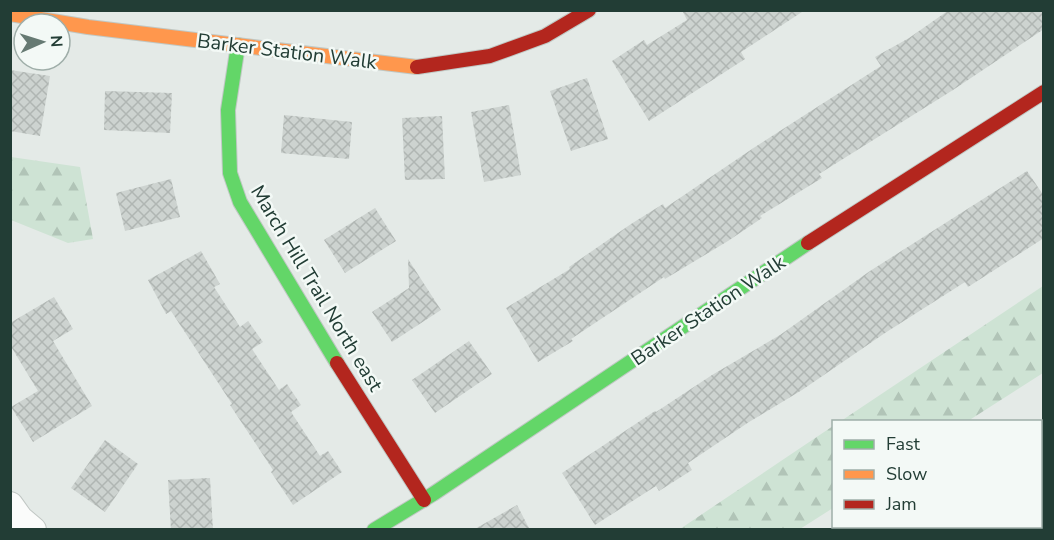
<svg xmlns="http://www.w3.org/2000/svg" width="1054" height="540" viewBox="0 0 1054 540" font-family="'Nunito Sans',sans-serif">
  <defs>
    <pattern id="forest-firs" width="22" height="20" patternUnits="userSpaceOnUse" patternTransform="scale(1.5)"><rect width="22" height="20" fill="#cee3d4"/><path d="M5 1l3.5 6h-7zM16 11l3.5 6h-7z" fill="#b1c4b7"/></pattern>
    <pattern id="building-cross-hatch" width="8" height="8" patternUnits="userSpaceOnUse" patternTransform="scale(1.5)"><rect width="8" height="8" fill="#cdd3d0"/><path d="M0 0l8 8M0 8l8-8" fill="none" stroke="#b0b6b3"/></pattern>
  </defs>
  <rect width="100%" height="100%" fill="#e4eae7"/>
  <path fill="url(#forest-firs)" d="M 11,157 L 80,167 L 93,239 L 68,243 L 11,220 Z
    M 1043,286 L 1043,373 L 968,421 L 841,421 Z
    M 833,426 L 833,508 L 800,529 L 680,529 Z"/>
  <path fill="url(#building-cross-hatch)" d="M 682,10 L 805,10 L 741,52 L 745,59 L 649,121 L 612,61 L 644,40 L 647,45 L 687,20 Z
    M 949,10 L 1044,10 L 1044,29 L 953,90 L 819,174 L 822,178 L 760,216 L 762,218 L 728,241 L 665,279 L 664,277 L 571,339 L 573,341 L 538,362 L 506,308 L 570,269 L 569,267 L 631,224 L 663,204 L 665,208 L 755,147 L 881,66 L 875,57 L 909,38 Z
    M 10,70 L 50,76 L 40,136 L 10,131 Z
    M 587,78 L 608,139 L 571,151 L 550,91 Z
    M 105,91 L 172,93 L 170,133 L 104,130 Z
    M 509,105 L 521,175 L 484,182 L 471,112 Z
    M 284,115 L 352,122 L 349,159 L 281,153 Z
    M 442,116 L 445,179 L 405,180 L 402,118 Z
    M 1027,171 L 1044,196 L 1044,238 L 968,287 L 965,282 L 885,333 L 802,390 L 749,422 L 688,463 L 692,470 L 659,491 L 656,486 L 595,525 L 562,473 L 655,411 L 656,412 L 712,375 L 780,335 L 870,271 Z
    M 171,179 L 180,217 L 125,231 L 116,193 Z
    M 375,208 L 396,241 L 345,273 L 324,240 Z
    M 201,251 L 220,284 L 214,287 L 240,327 L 248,321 L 263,342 L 252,349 L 279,390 L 287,384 L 301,405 L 291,412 L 320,456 L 328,451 L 342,472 L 293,505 L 271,472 L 273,470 L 230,405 L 232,404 L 171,311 L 166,314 L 148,280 Z
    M 408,259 L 441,310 L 392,342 L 372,312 L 409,288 Z
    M 54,297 L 73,329 L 53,341 L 92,406 L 33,442 L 11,407 L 38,391 L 10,345 L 10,323 Z
    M 469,341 L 492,374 L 435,413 L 412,380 Z
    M 105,440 L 138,464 L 105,512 L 71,488 Z
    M 210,478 L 213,530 L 171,530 L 168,480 Z
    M 517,505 L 530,530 L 473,530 Z"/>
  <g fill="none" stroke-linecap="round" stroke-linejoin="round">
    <defs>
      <path id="street" d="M 10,505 L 20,519 L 33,530"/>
      <path id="fast" d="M 238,45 L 228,110 L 230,173 L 240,202 L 337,363
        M 374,530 L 433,494 L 808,243"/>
      <path id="slow" d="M 10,14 L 88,27 L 417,67"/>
      <path id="jam" d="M 417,67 L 490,56 L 545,36 L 589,10
        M 808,243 L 1044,92
        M 337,363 L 424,500"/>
    </defs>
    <use href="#street" stroke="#c1c7c4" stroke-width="28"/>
    <use href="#fast" stroke="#c0c8c4" stroke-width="16"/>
    <use href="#slow" stroke="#c0c8c4" stroke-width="16"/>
    <use href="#jam" stroke="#c0c8c4" stroke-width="16"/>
    <use href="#street" stroke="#fbfcfb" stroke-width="26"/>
    <use href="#fast" stroke="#63d668" stroke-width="14"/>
    <use href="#slow" stroke="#ff974d" stroke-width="14"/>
    <use href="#jam" stroke="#b3261e" stroke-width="14"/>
  </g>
  <g text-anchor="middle" stroke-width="5" stroke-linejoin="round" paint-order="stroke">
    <g font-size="20" fill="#223d35" stroke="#f3f9f6">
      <text transform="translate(287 51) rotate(7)" y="7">Barker Station Walk</text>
      <text transform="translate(317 288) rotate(59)" y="7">March Hill Trail North east</text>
      <text transform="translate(708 310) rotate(-34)" y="7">Barker Station Walk</text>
    </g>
  </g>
  <rect width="1054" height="540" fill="none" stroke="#223d35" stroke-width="24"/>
  <rect x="832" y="420" width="210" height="108" fill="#f3f9f6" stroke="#9faea9" stroke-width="1.5"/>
  <rect x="844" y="440" width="30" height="9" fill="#63d668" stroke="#9faea9" stroke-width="1.5"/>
  <text x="886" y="450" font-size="18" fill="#223d35">Fast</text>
  <rect x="844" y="470" width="30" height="9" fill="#ff974d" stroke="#9faea9" stroke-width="1.5"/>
  <text x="886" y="480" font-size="18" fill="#223d35">Slow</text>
  <rect x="844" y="500" width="30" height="9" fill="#b3261e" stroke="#9faea9" stroke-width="1.5"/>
  <text x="886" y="510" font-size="18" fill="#223d35">Jam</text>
  <g transform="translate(42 42) rotate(87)"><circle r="28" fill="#f3f9f6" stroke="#9faea9" stroke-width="1.5"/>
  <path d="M0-4.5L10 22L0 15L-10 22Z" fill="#667a73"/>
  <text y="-9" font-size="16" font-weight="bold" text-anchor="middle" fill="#223d35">N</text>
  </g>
</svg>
